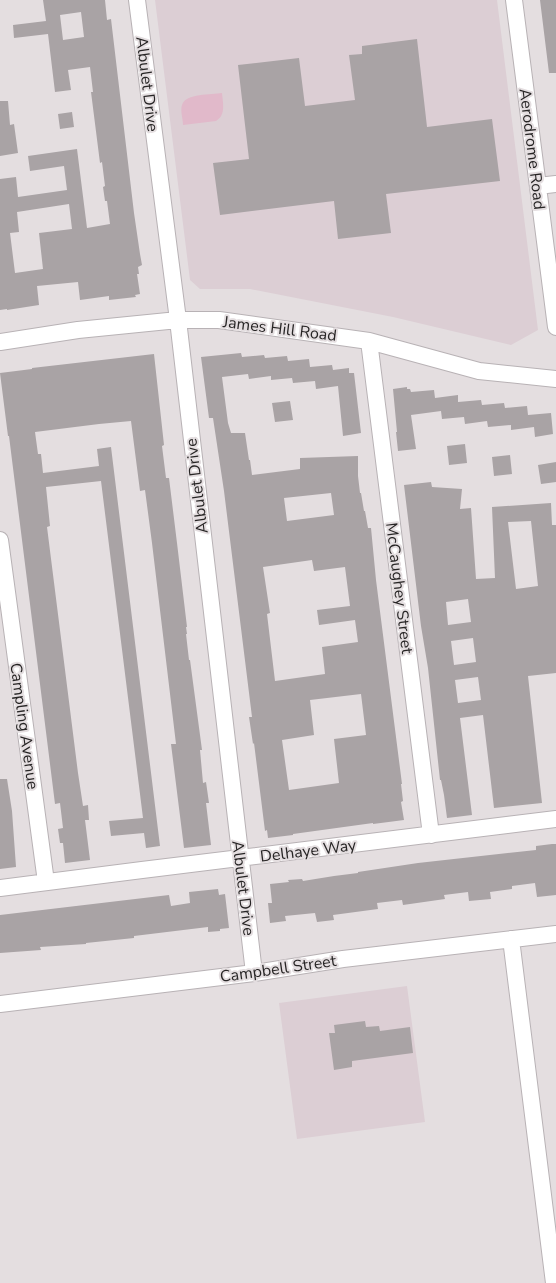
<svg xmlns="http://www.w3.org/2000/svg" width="556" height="1283" viewBox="0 0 556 1283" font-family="'Nunito Sans',sans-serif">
  <rect width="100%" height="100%" fill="#e4dee0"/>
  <path fill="#dcced4" d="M 155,0 L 497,0 L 538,330 L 511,345 L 393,317 L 250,289 L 200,289 L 190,280 Z
    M 407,986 L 425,1122 L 297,1139 L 279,1003 Z"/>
  <path fill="#e1b9ca" d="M 222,93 C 223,104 226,115 216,121 L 183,125 C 183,119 180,111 182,105 C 186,93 211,95 222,93 Z"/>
  <path fill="#a9a3a5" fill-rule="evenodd" d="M 43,0 L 105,0 L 107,20 L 111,19 L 134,213 L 140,254 L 142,265 L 138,267 L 139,274 L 137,274 L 140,294 L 135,295 L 136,297 L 109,300 L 109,296 L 80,300 L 78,282 L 37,286 L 39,305 L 7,310 L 7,309 L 0,310 L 0,179 L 16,177 L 18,197 L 67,190 L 64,166 L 30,171 L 28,156 L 77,149 L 87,228 L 110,224 L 107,201 L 105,201 L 103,187 L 105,186 L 102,162 L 100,163 L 91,92 L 93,92 L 90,67 L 68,70 L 71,90 L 55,92 L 48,34 L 14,38 L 13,25 L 46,21 ZM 81,12 L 84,37 L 63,40 L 60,15 ZM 69,204 L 72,229 L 39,233 L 43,269 L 15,273 L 10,233 L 19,232 L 17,212 Z
    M 540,0 L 556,0 L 556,73 L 549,73 Z
    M 417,39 L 427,127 L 492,119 L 500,181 L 386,194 L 391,233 L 338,239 L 334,201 L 220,215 L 213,163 L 249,159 L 238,65 L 299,58 L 305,106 L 355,100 L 349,55 L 362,54 L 362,46 Z
    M 0,101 L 8,101 L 10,125 L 14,124 L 18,153 L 0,156 Z
    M 72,112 L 74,127 L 60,129 L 58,114 Z
    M 241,353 L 242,357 L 264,355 L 265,358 L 287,356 L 288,361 L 309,359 L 310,367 L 332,365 L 333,370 L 349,368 L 349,373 L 354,373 L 361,433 L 343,436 L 338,386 L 316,389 L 315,381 L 293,383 L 292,378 L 271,380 L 271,376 L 249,379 L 248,374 L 222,377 L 228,423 L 231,433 L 245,433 L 249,460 L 250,460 L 252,475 L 300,469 L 300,458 L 358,456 L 358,476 L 360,493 L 361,493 L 364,511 L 365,511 L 368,528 L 371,528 L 376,580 L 402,784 L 401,784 L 403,801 L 401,802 L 404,820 L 373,824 L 373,823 L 293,834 L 293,835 L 268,838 L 267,830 L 265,831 L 254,743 L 253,744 L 249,717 L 252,717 L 224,491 L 213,418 L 209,418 L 201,357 ZM 331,493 L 334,515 L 287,521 L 284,498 ZM 312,560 L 314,571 L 345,567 L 350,606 L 317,610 L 319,625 L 355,620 L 358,642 L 322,647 L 325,674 L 275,681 L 267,614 L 270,613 L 263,567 ZM 361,694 L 366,735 L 334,739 L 339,783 L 289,790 L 282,740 L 314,735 L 310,700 Z
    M 154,354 L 164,445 L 162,446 L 166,478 L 169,478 L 177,543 L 187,627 L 186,627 L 187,634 L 186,634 L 189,660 L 190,660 L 202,750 L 200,750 L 203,783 L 206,782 L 209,803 L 206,803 L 211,845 L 184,848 L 171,744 L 176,744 L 152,543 L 145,490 L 140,491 L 131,421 L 99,424 L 35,432 L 38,454 L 41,454 L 43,473 L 99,466 L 97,449 L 111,447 L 160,846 L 146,848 L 144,833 L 111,836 L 109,821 L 143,818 L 101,481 L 46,487 L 50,526 L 47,527 L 78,773 L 83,806 L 88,805 L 89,820 L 85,820 L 90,860 L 65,863 L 63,843 L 60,843 L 58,829 L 63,828 L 60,803 L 55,804 L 9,436 L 8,436 L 0,373 L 32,369 L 32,368 Z
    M 407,387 L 407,389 L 410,389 L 411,392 L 434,390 L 435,398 L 458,395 L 458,402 L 481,400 L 482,405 L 504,403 L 505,408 L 527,406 L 528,415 L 551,413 L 553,434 L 535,437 L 534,427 L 511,430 L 511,425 L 488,427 L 487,421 L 465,424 L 464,417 L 442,419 L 441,411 L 411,415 L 416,449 L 398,451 L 396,432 L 397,432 L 393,389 Z
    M 290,401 L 293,420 L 275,422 L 272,403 Z
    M 465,444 L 467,463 L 449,465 L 447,446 Z
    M 510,455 L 512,474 L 494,476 L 492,457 Z
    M 556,462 L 556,482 L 541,484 L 538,465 Z
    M 431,482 L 432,487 L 462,489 L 460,509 L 471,508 L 476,579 L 495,578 L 492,507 L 551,503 L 552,525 L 556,525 L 556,673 L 528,676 L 542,803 L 494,808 L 483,715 L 460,718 L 472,815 L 447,818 L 444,795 L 441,780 L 440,780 L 428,668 L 421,626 L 404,485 ZM 531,521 L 538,586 L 516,589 L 508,522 ZM 468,599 L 471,622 L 448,625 L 446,602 ZM 473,638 L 476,662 L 454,665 L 451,641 ZM 478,677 L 481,700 L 458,703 L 455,680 Z
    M 0,779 L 7,779 L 12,811 L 16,867 L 0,869 Z
    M 552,844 L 556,844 L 556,895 L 537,897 L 535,883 L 512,886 L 512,889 L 490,892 L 491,899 L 469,901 L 468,892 L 444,895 L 445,899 L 403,905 L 402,900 L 377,903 L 378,909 L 333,915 L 334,920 L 317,922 L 315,913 L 285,916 L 286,921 L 270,923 L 268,903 L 272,903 L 270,884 L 289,882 L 288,880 L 302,879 L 303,881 L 334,876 L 358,873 L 358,872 L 418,863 L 536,850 L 536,846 Z
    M 218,889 L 219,895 L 225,894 L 229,928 L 220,929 L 220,931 L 208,932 L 208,927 L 134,936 L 134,938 L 86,943 L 86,944 L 40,947 L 41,950 L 0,953 L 0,915 L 169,895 L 171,906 L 190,903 L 189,892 Z
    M 365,1021 L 366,1027 L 379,1026 L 380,1031 L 410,1027 L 413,1053 L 352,1061 L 352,1067 L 334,1070 L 329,1033 L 335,1033 L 334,1025 Z"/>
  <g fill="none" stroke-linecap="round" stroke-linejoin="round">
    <defs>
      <path id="minor" d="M 137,0 L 178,320 L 254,973
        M 514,0 L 556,327
        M 538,186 L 556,184
        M 369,341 L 431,835
        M 0,342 L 78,330 L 178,320 L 219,320 L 369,341 L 479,371 L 556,379
        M 0,540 L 46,882
        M 0,888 L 142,870 L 556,819
        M 511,939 L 554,1283
        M 0,1004 L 254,973 L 343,959 L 556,934"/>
    </defs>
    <use href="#minor" stroke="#b8b2b5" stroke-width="18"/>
    <use href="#minor" stroke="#fff" stroke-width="16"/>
  </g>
  <g text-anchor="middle" stroke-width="4" stroke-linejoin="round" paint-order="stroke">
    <g font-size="16" fill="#272525" stroke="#e4dee0">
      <text transform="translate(148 84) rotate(83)" y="6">Albulet Drive</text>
      <text transform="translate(533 149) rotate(83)" y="6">Aerodrome Road</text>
      <text transform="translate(280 328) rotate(7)" y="6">James Hill Road</text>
      <text transform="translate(196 486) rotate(-97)" y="6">Albulet Drive</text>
      <text transform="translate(400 588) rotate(83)" y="6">McCaughey Street</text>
      <text transform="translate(25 726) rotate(82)" y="6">Campling Avenue</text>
      <text transform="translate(308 850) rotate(-7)" y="6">Delhaye Way</text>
      <text transform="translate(244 888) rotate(83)" y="6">Albulet Drive</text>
      <text transform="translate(278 968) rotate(-8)" y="6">Campbell Street</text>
    </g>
  </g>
</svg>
